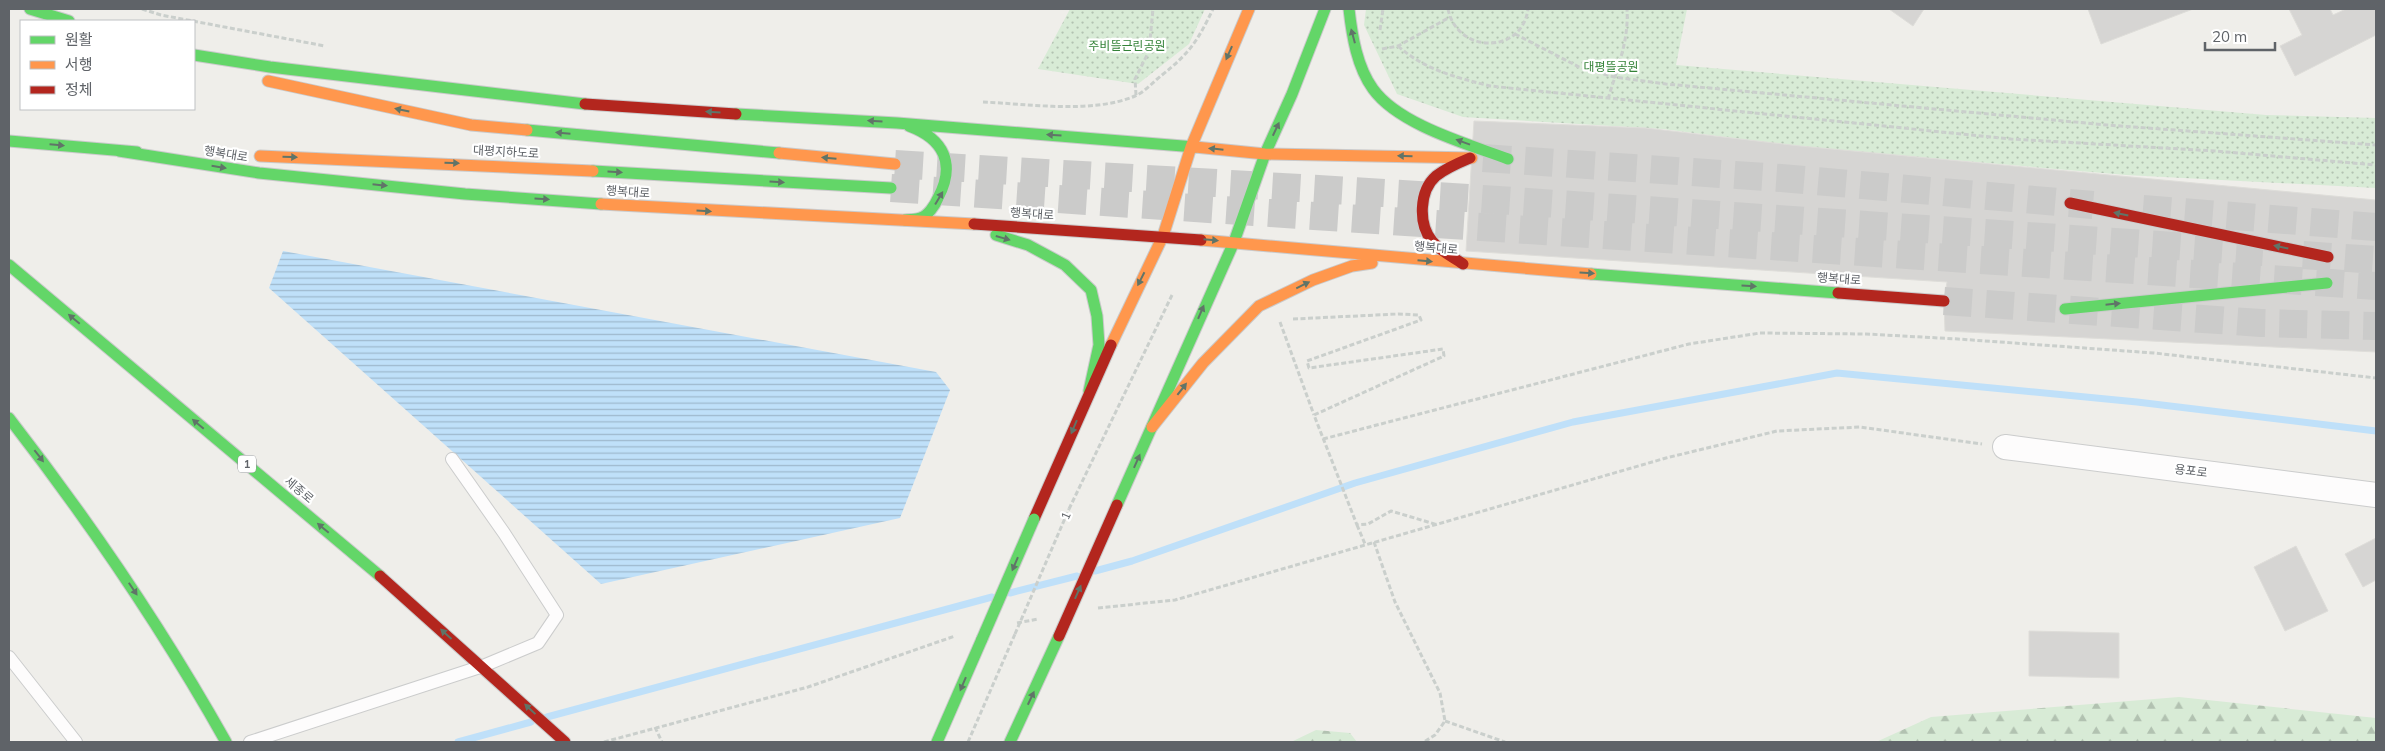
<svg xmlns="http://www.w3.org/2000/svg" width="2385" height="751" viewBox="0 0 2385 751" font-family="Mulish,'Noto Sans KR',sans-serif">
  <defs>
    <pattern id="forest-firs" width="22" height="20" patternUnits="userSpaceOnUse" patternTransform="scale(1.25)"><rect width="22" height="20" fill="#d8ebd6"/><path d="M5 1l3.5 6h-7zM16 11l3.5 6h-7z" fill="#b2c2b1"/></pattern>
    <pattern id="park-dots" width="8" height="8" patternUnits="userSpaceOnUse" patternTransform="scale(1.25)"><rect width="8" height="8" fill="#d8ebd6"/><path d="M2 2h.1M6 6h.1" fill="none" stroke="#b2c2b1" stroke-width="1.8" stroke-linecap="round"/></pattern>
    <pattern id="water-rules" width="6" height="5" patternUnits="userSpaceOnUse" patternTransform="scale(1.25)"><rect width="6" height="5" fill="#bfe0f9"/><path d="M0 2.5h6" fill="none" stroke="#9eb9cd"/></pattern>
  </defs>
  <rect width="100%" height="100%" fill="#efeeea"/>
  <path fill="url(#forest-firs)" d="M 2179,697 L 2376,718 L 2376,742 L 1876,742 L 1931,717 Z
    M 1316,730 L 1350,733 L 1357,742 L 1291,742 Z"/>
  <path fill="url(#park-dots)" d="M 1070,9 L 1205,9 L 1189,44 L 1138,84 L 1038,69 Z
    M 1366,9 L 1687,9 L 1676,65 L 2266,115 L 2376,118 L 2376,188 L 2126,175 L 1802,147 L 1663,129 L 1463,117 L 1397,94 L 1364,25 Z"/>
  <path fill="url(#water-rules)" d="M 283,251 L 936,372 L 950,390 L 900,518 L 601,584 L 269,288 Z"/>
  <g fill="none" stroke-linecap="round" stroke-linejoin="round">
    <path stroke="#bfe0f9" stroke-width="7" d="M 1095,571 L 1132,561 L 1355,483 L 1573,422 L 1837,373 L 2137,402 L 2376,431
      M 1010,593 L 1077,576
      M 547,717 L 992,597
      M 458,742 L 531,722"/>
  </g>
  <path fill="#d6d5d3" stroke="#deddd9" d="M 1889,9 L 1924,9 L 1913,26 Z
    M 2088,9 L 2193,9 L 2101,44 Z
    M 2289,9 L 2330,9 L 2333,15 L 2346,9 L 2376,9 L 2376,35 L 2295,76 L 2280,46 L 2302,35 Z
    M 1474,121 L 1646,128 L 1800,146 L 2376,200 L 2376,352 L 1945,331 L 1944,301 L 1947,282 L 1466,251 Z
    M 2376,538 L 2376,580 L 2363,587 L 2345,554 Z
    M 2296,546 L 2328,611 L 2285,631 L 2254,567 Z
    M 2029,631 L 2119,633 L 2119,678 L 2029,676 Z"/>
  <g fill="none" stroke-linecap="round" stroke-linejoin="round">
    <path stroke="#cbcbca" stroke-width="28" stroke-dasharray="28 14" stroke-linecap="butt" d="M 1483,158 L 1781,178 L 2093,205
      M 895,164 L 1469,198 L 2263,252
      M 891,188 L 2376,286
      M 2143,209 L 2376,227
      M 2303,255 L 2376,260
      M 1944,301 L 2261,323 L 2376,326"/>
    <defs>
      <path id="lane" d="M 9,657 L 76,742
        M 250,742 L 483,666 L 538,643 L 557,615 L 504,533 L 452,459"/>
      <path id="street" d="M 2005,447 L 2376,495"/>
      <path id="fast" d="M 30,9 L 69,21
        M 1349,9 C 1352,36 1357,67 1373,89 C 1399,125 1468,144 1508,159
        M 194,55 L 270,67 L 585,104
        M 736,114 L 897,123 L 1195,147
        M 527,130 L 779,153
        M 9,141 L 137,152
        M 119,151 L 259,173 L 465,194 L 601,204
        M 593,171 L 891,188
        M 905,220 C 910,219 916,220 920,218 C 928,216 935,205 938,198 C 956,164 944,139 909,126
        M 996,235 L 1028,245 L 1065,265 L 1091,290 L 1097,316 L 1099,345 L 1089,391
        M 9,265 L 380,576
        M 1591,274 L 1838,293
        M 2065,309 L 2327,283
        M 9,418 C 89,521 162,628 226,742
        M 1117,505 L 1234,242 L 1265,154 L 1292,94 L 1325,9
        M 937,742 L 982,639
        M 1010,742 L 1059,636"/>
      <path id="slow" d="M 268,81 L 471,125 L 527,130
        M 1195,147 L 1265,154 L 1472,158
        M 779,153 L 895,164
        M 260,156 L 593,171
        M 601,204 L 974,224
        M 1201,240 L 1591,274
        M 1111,345 L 1163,236 L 1191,147 L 1249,9
        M 1152,427 L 1203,363 L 1259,306 L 1313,280 L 1352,266 L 1372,263"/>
      <path id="jam" d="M 585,104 L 736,114
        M 2070,203 L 2328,257
        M 974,224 L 1201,240
        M 1463,264 C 1453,257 1440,251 1432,241 C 1418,224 1419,191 1436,176 C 1446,168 1458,163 1470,158
        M 1838,293 L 1944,301
        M 1034,519 L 1111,345
        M 380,576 L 565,742"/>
    </defs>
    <use href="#lane" stroke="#cbcccc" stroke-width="14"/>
    <use href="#street" stroke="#cbcccc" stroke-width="26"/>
    <use href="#fast" stroke="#cacacb" stroke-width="13"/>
    <use href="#slow" stroke="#cacacb" stroke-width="13"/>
    <use href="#jam" stroke="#cacacb" stroke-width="13"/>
    <path stroke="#cacfcc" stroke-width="3" stroke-dasharray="5 2.5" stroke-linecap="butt" d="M 142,9 L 161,15 L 325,46
      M 1448,9 C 1457,54 1522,55 1528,9
      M 1380,30 L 1383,9
      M 1515,34 L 1579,67 L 1614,77 L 1666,84 L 2107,125 L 2376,145
      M 1398,46 C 1425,70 1455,77 1490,86 L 2011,139 L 2215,151 L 2376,165
      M 1382,49 L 1398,46 L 1450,17
      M 1136,95 L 1135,79 L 1149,51 L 1153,9
      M 1608,99 C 1617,69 1629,41 1627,9
      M 983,102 C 1029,104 1092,114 1135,96 C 1145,92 1154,81 1162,75 C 1190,53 1198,40 1213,9
      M 1293,319 L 1398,314 L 1419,315 L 1421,320 L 1307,361 L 1309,368 L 1443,349 L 1444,356 L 1314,415 L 1357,525 L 1368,524 L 1391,511 L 1438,525
      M 1280,322 L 1314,415
      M 1323,439 L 1689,344 L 1760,333 L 1866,334 L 1958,339 L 2154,353 L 2376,378
      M 1069,509 L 1173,293
      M 1357,525 L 1365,544
      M 1374,542 L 1395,602 L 1440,693 L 1445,721 L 1435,735 L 1424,742
      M 1098,608 L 1175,600 L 1666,458 L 1777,431 L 1860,427 L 1982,444
      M 1017,623 L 1038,619
      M 1445,721 L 1505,742
      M 655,727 L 662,742
      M 604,742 L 808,687 L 955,636
      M 968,742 L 1015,634"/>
    <use href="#lane" stroke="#fdfcfc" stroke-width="12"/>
    <use href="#street" stroke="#fdfcfc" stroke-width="24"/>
    <use href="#fast" stroke="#63d668" stroke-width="11"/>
    <use href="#slow" stroke="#ff974d" stroke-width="11"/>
    <use href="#jam" stroke="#b3261e" stroke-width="11"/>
    <defs>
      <path id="fast-bridge" d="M 982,639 L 1034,519"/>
      <path id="jam-bridge" d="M 1059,636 L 1117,505"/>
    </defs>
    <use href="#fast-bridge" stroke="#cacacb" stroke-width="13" stroke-linecap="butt"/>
    <use href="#jam-bridge" stroke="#cacacb" stroke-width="13" stroke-linecap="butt"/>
    <path stroke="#cacfcc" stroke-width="3" stroke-dasharray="5 2.5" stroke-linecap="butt" d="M 1015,634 L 1069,509"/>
    <use href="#fast-bridge" stroke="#63d668" stroke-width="11"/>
    <use href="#jam-bridge" stroke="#b3261e" stroke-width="11"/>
  </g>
  <defs><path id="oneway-solid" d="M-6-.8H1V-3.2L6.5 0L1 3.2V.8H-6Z" transform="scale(1.25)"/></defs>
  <g fill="#607468">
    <use href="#oneway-solid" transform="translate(1353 36) rotate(-105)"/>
    <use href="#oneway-solid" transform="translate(1229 53) rotate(114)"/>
    <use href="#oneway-solid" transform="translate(402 110) rotate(-168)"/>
    <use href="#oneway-solid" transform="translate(713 112) rotate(-177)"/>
    <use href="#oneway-solid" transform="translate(875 121) rotate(-177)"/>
    <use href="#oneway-solid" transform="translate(1276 129) rotate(-65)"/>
    <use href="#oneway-solid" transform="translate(563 133) rotate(-175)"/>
    <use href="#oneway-solid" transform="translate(1054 135) rotate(-176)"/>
    <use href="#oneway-solid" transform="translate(1463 142) rotate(-160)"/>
    <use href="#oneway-solid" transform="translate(57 145) rotate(5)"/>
    <use href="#oneway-solid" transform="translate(1216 149) rotate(-174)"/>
    <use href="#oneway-solid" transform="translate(1405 156) rotate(-179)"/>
    <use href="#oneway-solid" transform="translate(290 157) rotate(2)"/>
    <use href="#oneway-solid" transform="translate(829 158) rotate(-175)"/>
    <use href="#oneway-solid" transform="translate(452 163) rotate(2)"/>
    <use href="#oneway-solid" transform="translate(219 167) rotate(9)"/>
    <use href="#oneway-solid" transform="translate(615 172) rotate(3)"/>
    <use href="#oneway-solid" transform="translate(777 182) rotate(3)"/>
    <use href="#oneway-solid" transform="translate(380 185) rotate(6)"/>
    <use href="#oneway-solid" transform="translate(939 198) rotate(-59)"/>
    <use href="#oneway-solid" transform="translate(542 199) rotate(4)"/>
    <use href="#oneway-solid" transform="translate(704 211) rotate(3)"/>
    <use href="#oneway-solid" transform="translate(2121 214) rotate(-168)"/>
    <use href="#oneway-solid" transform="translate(1003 238) rotate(16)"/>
    <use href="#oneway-solid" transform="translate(1211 240) rotate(5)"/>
    <use href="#oneway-solid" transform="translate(2281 247) rotate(-168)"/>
    <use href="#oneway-solid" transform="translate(1425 261) rotate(5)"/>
    <use href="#oneway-solid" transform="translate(1587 273) rotate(4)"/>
    <use href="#oneway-solid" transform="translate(1141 279) rotate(117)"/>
    <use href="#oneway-solid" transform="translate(1303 285) rotate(-26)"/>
    <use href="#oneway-solid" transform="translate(1749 286) rotate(4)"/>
    <use href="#oneway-solid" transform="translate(2113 304) rotate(-6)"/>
    <use href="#oneway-solid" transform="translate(1201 312) rotate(-67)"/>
    <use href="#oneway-solid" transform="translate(74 319) rotate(-140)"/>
    <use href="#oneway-solid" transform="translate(1182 389) rotate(-52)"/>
    <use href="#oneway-solid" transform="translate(198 424) rotate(-140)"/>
    <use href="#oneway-solid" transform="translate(1074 427) rotate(113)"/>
    <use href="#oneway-solid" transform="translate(39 456) rotate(52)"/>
    <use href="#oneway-solid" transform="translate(1137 461) rotate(-66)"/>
    <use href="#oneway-solid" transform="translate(323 528) rotate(-140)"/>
    <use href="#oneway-solid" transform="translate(1015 564) rotate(113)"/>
    <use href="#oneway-solid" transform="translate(133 589) rotate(56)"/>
    <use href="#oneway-solid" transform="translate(1078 592) rotate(-66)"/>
    <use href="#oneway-solid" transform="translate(446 634) rotate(-138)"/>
    <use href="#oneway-solid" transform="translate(963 684) rotate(113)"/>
    <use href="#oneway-solid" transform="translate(1031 698) rotate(-65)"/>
    <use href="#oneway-solid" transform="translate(530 709) rotate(-137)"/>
  </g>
  <g text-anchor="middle" stroke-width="4.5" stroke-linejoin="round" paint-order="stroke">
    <rect fill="#fff" stroke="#8f9295" stroke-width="1" x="238" y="455.5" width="18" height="17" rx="4"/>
    <g font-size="11" font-weight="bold" fill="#5f6368">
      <text x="247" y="468">1</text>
    </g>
    <g font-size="12" fill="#348238" stroke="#fff">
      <text x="1127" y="50">주비뜰근린공원</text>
      <text x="1611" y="71">대평뜰공원</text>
    </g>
    <g font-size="12" fill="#5f6368" stroke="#fff">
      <text transform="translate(506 152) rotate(3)" y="4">대평지하도로</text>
      <text transform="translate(226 154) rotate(9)" y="4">행복대로</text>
      <text transform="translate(628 192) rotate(4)" y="4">행복대로</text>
      <text transform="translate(1032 214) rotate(4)" y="4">행복대로</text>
      <text transform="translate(1436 248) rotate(5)" y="4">행복대로</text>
      <text transform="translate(1839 279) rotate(4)" y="4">행복대로</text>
      <text transform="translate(2191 471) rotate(7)" y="4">용포로</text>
      <text transform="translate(299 490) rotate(40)" y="4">세종로</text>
      <text transform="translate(1066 516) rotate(-67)" y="4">1</text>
    </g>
  </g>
  <rect width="2385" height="751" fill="none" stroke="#5f6368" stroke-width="20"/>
  <rect x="20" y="20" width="175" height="90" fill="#ffffff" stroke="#bfc1c3"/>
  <rect x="30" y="36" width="25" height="8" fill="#63d668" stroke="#bfc1c3"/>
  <text x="65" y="45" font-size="15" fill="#5f6368">원활</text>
  <rect x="30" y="61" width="25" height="8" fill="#ff974d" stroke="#bfc1c3"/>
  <text x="65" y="70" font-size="15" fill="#5f6368">서행</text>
  <rect x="30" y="86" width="25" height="8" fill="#b3261e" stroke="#bfc1c3"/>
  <text x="65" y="95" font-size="15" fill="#5f6368">정체</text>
  <path d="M2205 42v8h70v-8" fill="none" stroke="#5f6368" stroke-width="2.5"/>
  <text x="2212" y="42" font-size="15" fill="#5f6368" stroke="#ffffff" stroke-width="4" paint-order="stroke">20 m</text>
</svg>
